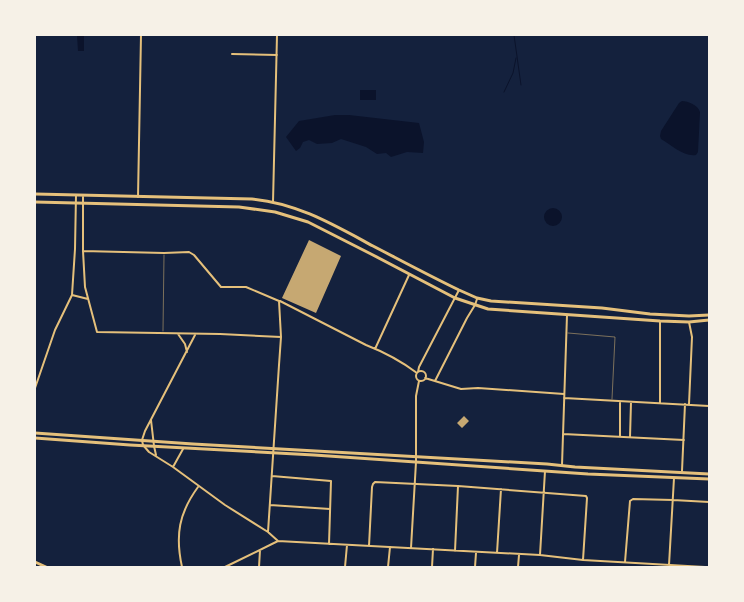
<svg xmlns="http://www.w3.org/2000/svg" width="744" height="602" viewBox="0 0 744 602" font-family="'Noto Sans',sans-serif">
  <rect width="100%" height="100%" fill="#14213d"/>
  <path fill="#0b132b" d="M 77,35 L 84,35 L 84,51 L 78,51 Z
    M 360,90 L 376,90 L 376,100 L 360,100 Z
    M 682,101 C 688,101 698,105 700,112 L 698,152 L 696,155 C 684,157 671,145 661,139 L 660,136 L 661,131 L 679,103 Z
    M 335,115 L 349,115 L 419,123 L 424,142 L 423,153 L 407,152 L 391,157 L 386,153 L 377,154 L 366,147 L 341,139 L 332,143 L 317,144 L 309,140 L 303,142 L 300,148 L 296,151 L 286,137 L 299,121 Z
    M544 217a9 9 0 1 1 18 0a9 9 0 1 1-18 0Z"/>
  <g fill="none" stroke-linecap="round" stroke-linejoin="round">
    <path stroke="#0b132b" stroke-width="1" d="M 514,35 L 521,85
      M 504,92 L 513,73 L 516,58"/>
  </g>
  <path fill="#c6a872" d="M 309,240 L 341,256 L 316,313 L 282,298 Z
    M 464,416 L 469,421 L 462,428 L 457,423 Z"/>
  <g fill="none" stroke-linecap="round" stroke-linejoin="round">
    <path stroke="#e5c07b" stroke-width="0.5" d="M 163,331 L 164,255
      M 568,333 L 615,337 L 612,399"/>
    <path stroke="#e5c07b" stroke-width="2" d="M 232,54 L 277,55
      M 83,197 L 83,251 L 85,287 L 97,332 L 220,334 L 281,337
      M 138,197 L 141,35
      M 273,202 L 277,35
      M 83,251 L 164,253 L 189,252 L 194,255 L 221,287 L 246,287 L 279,301 L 281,337 L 279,365 L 268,532
      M 72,295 L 88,299
      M 280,301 L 366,345 C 384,352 401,361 417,373
      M 660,321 L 660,403
      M 689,322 L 692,337 L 689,404
      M 178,334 L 185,344 L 187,352
      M 195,335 L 145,431 L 142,440 L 143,445 L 149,452 L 173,467 L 225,505 L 268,532 L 278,541
      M 375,349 L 409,275
      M416 376a5 5 0 1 1 10 0a5 5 0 1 1-10 0Z
      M 418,372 L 419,367 L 459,290
      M 425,378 L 461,389 L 478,388 L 564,394
      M 435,381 L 467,318 L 475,305 L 477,299
      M 35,388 L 55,330 L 72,295 L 75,249 L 76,195
      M 564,398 L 709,406
      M 151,420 L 154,446 L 156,455
      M 563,434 L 684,440
      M 620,437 L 620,402
      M 630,437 L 631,402
      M 562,465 L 567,315
      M 173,467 L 183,449
      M 682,471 L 685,404
      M 272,476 L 331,481 L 329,544
      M 270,505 L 330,509
      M 369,546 L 372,487 L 373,484 L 375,482 L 458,486 L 586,496 L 587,498 L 583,560
      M 411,548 L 416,462 L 416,396 L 419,381
      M 455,551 L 458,486
      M 497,553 L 501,489
      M 540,555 L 545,471
      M 625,562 L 630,501 L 633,499 L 673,500 L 709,502
      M 669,565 L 674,478
      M 182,567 C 175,535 179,513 198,487
      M 225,567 L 278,541 L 540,555 L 583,560 L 705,567
      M 259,567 L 260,550
      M 345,567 L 347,545
      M 388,567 L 390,547
      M 432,567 L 433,549
      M 475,567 L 476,553
      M 518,567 L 519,555"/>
    <path stroke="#e5c07b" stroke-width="3" d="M 35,194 L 252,199 C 297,203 334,225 373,246 C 402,261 430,276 459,290 L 477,298 L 491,301 L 602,308 L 650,314 L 689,316 L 709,315
      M 35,202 L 239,207 L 275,212 L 308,222 L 371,254 L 455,298 L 488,309 L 660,321 L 689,322 L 709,320
      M 35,433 L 193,444 L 547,464 L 575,467 L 709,474
      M 35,438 L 130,445 L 314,455 L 588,474 L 709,479
      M 35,562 L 46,567"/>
  </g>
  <rect width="744" height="602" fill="none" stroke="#f6f1e7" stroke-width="72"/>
</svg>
